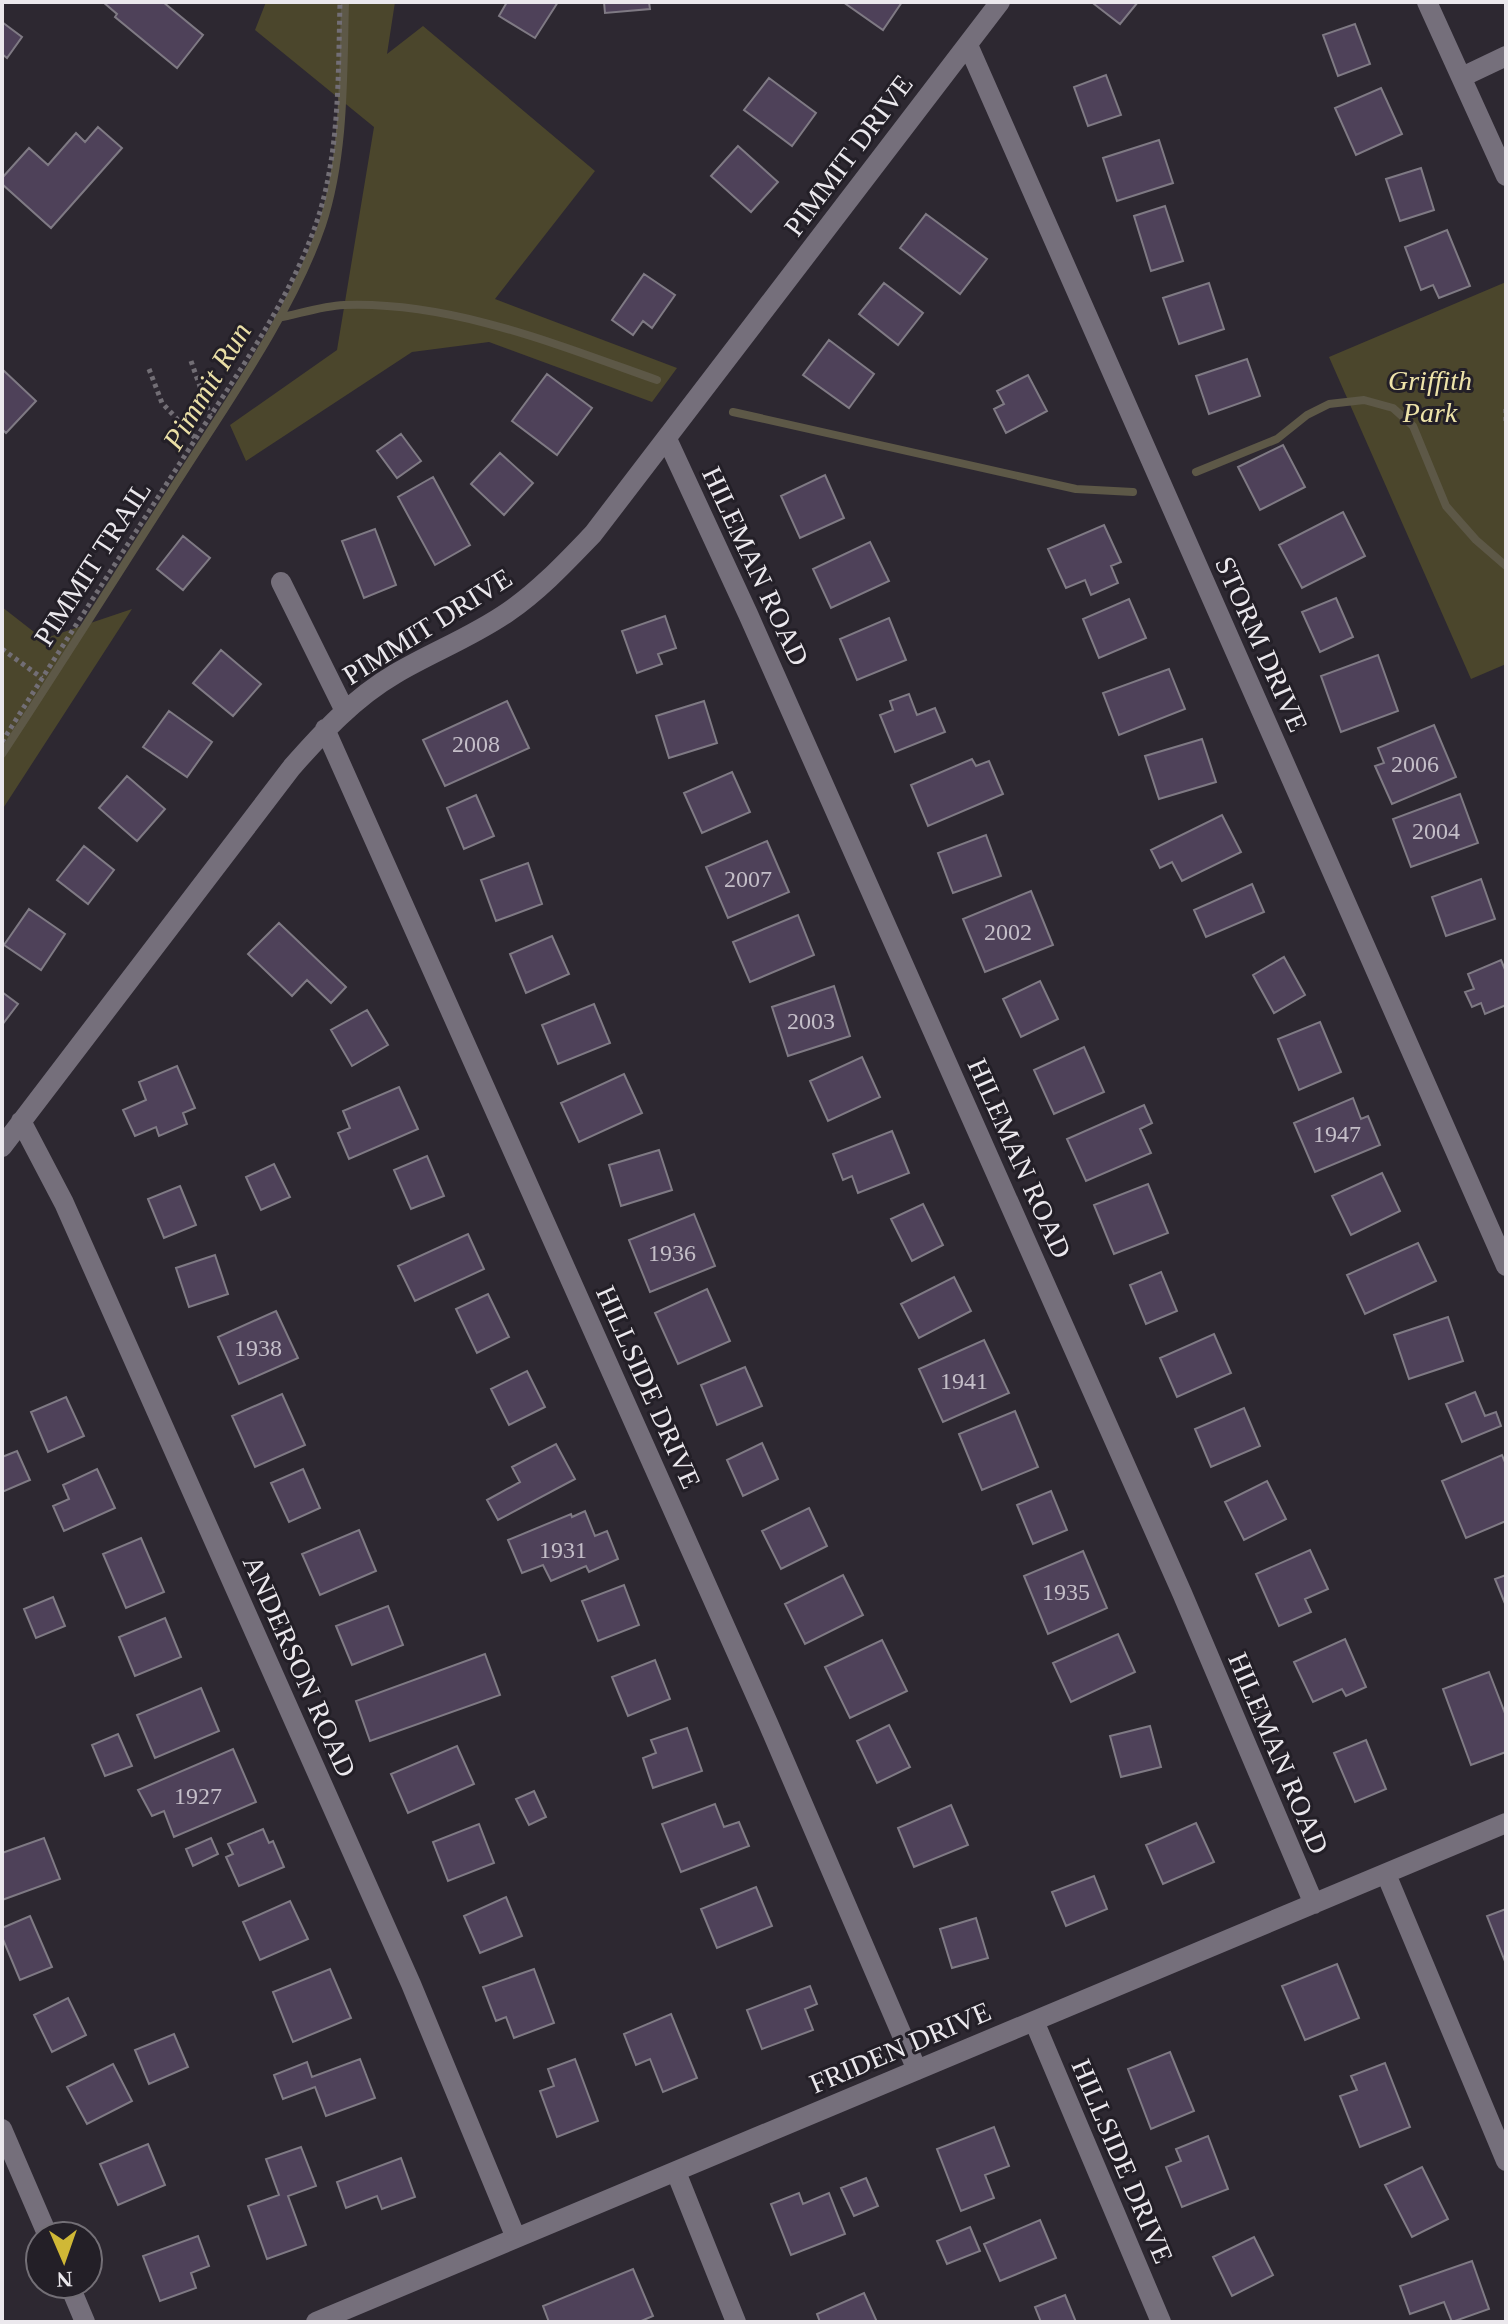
<svg xmlns="http://www.w3.org/2000/svg" width="1508" height="2324" viewBox="0 0 1508 2324" font-family="'Times New Roman',serif">
  <rect width="100%" height="100%" fill="#2d2831"/>
  <path fill="#4b462c" d="M 266,2 L 395,2 L 387,54 L 423,26 L 595,171 L 495,299 L 677,368 L 652,402 L 489,342 L 412,352 L 246,461 L 230,425 L 337,350 L 374,127 L 255,30 Z
    M 1506,282 L 1506,664 L 1471,679 L 1329,357 Z
    M 2,607 L 43,639 L 132,609 L 2,810 Z"/>
  <g fill="none" stroke-linecap="round" stroke-linejoin="round">
    <path stroke="#5d5847" stroke-width="8" d="M 278,318 C 299,314 322,306 344,305 C 451,301 558,345 657,380
      M 733,412 L 1076,489 L 1133,492
      M 1196,472 L 1277,439 L 1307,415 L 1329,404 L 1364,400 L 1393,408 L 1413,426 L 1446,506 L 1476,540 L 1506,566
      M 2,754 C 64,660 124,564 186,468 C 233,395 294,307 322,225 C 345,155 343,75 345,2"/>
  </g>
  <path fill="#4e4159" stroke="#7f7a84" stroke-width="2" d="M 103,2 L 163,2 L 203,35 L 177,68 L 115,17 L 117,14 Z
    M 507,2 L 558,2 L 535,38 L 499,16 Z
    M 604,2 L 649,2 L 650,9 L 605,13 Z
    M 843,2 L 902,2 L 883,30 Z
    M 1096,2 L 1138,2 L 1120,24 L 1094,4 Z
    M 2,22 L 22,37 L 7,58 L 2,54 Z
    M 1355,24 L 1370,64 L 1338,76 L 1323,35 Z
    M 1106,75 L 1121,115 L 1088,126 L 1074,87 Z
    M 769,78 L 816,113 L 792,146 L 744,110 Z
    M 1381,88 L 1402,134 L 1356,155 L 1335,108 Z
    M 98,127 L 122,148 L 51,228 L 2,184 L 2,178 L 29,148 L 48,165 L 76,133 L 85,142 Z
    M 1159,140 L 1173,183 L 1117,201 L 1103,158 Z
    M 738,146 L 778,182 L 751,212 L 711,176 Z
    M 1421,168 L 1434,210 L 1400,221 L 1386,179 Z
    M 1165,206 L 1183,261 L 1151,271 L 1134,216 Z
    M 926,214 L 987,259 L 960,294 L 900,248 Z
    M 1447,230 L 1470,286 L 1439,298 L 1433,285 L 1421,290 L 1405,247 Z
    M 644,274 L 675,295 L 652,328 L 643,321 L 633,335 L 612,320 Z
    M 884,283 L 923,313 L 898,345 L 859,314 Z
    M 1209,283 L 1224,329 L 1179,344 L 1163,298 Z
    M 829,340 L 874,374 L 849,408 L 803,375 Z
    M 1247,359 L 1260,396 L 1209,414 L 1196,376 Z
    M 2,369 L 36,401 L 6,433 L 2,429 Z
    M 547,374 L 592,408 L 557,455 L 512,421 Z
    M 1028,375 L 1047,411 L 1006,433 L 994,409 L 1004,404 L 997,391 Z
    M 401,434 L 421,461 L 397,478 L 377,451 Z
    M 1283,445 L 1305,487 L 1260,510 L 1238,467 Z
    M 500,453 L 533,483 L 504,515 L 471,484 Z
    M 825,475 L 844,518 L 800,538 L 781,496 Z
    M 433,477 L 470,545 L 435,565 L 398,497 Z
    M 1343,512 L 1365,556 L 1302,588 L 1279,545 Z
    M 1104,525 L 1121,562 L 1111,566 L 1118,583 L 1091,595 L 1085,580 L 1066,588 L 1048,549 Z
    M 375,529 L 396,585 L 364,598 L 342,541 Z
    M 183,536 L 210,558 L 183,590 L 157,569 Z
    M 870,542 L 889,581 L 831,608 L 813,569 Z
    M 1336,598 L 1353,637 L 1320,652 L 1302,612 Z
    M 1129,599 L 1146,638 L 1099,658 L 1083,619 Z
    M 665,616 L 676,648 L 658,654 L 662,664 L 637,673 L 622,631 Z
    M 889,618 L 906,660 L 857,680 L 840,639 Z
    M 221,650 L 261,684 L 233,716 L 193,683 Z
    M 1378,655 L 1398,711 L 1341,732 L 1321,676 Z
    M 1169,669 L 1185,709 L 1119,735 L 1103,693 Z
    M 909,694 L 917,715 L 935,708 L 945,732 L 895,752 L 880,715 L 893,710 L 890,701 Z
    M 507,701 L 529,748 L 445,786 L 423,740 Z
    M 704,701 L 717,743 L 669,758 L 656,716 Z
    M 169,711 L 212,742 L 187,777 L 143,747 Z
    M 1434,725 L 1456,777 L 1392,804 L 1375,766 L 1384,763 L 1378,748 Z
    M 1202,739 L 1216,782 L 1159,799 L 1145,756 Z
    M 972,759 L 976,766 L 989,761 L 1003,794 L 928,826 L 911,785 Z
    M 732,772 L 750,812 L 702,833 L 684,793 Z
    M 127,776 L 165,809 L 137,841 L 99,808 Z
    M 1460,794 L 1478,843 L 1411,867 L 1393,819 Z
    M 476,795 L 494,836 L 464,849 L 447,808 Z
    M 1222,815 L 1241,852 L 1182,881 L 1172,862 L 1160,868 L 1151,850 Z
    M 986,835 L 1001,876 L 953,893 L 938,853 Z
    M 767,841 L 789,892 L 728,918 L 706,867 Z
    M 84,846 L 114,870 L 88,904 L 57,880 Z
    M 528,863 L 542,904 L 496,921 L 481,880 Z
    M 1481,879 L 1495,919 L 1446,936 L 1432,897 Z
    M 1252,884 L 1264,912 L 1206,937 L 1194,910 Z
    M 1031,891 L 1053,945 L 985,972 L 963,919 Z
    M 29,909 L 65,934 L 41,970 L 4,945 Z
    M 798,915 L 814,955 L 750,982 L 733,942 Z
    M 279,923 L 346,987 L 331,1003 L 307,980 L 292,996 L 248,954 Z
    M 552,936 L 569,974 L 526,993 L 510,954 Z
    M 1284,957 L 1305,995 L 1274,1013 L 1253,975 Z
    M 1501,960 L 1506,972 L 1506,1005 L 1485,1014 L 1481,1003 L 1472,1007 L 1465,992 L 1474,989 L 1468,974 Z
    M 1040,981 L 1058,1019 L 1021,1037 L 1003,999 Z
    M 834,986 L 850,1036 L 788,1056 L 772,1007 Z
    M 2,992 L 18,1004 L 2,1025 Z
    M 594,1004 L 610,1043 L 558,1064 L 542,1025 Z
    M 367,1010 L 388,1045 L 352,1066 L 331,1030 Z
    M 1320,1022 L 1341,1072 L 1299,1090 L 1278,1039 Z
    M 1084,1047 L 1104,1092 L 1054,1114 L 1034,1070 Z
    M 862,1057 L 880,1097 L 828,1121 L 810,1081 Z
    M 177,1066 L 195,1108 L 183,1113 L 187,1124 L 159,1136 L 156,1127 L 135,1136 L 123,1110 L 146,1100 L 139,1082 Z
    M 624,1074 L 642,1113 L 579,1142 L 561,1103 Z
    M 399,1087 L 418,1129 L 349,1159 L 338,1133 L 350,1128 L 343,1111 Z
    M 1353,1098 L 1361,1119 L 1368,1116 L 1380,1145 L 1315,1172 L 1294,1123 Z
    M 1144,1105 L 1152,1123 L 1140,1129 L 1151,1153 L 1086,1181 L 1067,1139 Z
    M 892,1131 L 909,1173 L 858,1193 L 852,1176 L 843,1180 L 833,1154 Z
    M 659,1150 L 672,1190 L 621,1206 L 609,1165 Z
    M 427,1156 L 444,1196 L 411,1209 L 394,1170 Z
    M 274,1164 L 290,1197 L 261,1210 L 246,1177 Z
    M 1382,1173 L 1400,1211 L 1351,1235 L 1332,1196 Z
    M 1148,1184 L 1168,1233 L 1114,1254 L 1094,1205 Z
    M 180,1186 L 196,1225 L 164,1238 L 148,1199 Z
    M 923,1204 L 943,1245 L 912,1261 L 891,1219 Z
    M 694,1214 L 715,1266 L 650,1292 L 629,1240 Z
    M 468,1234 L 484,1269 L 415,1301 L 398,1266 Z
    M 1418,1243 L 1436,1281 L 1365,1314 L 1347,1275 Z
    M 215,1255 L 228,1294 L 189,1307 L 176,1268 Z
    M 1161,1272 L 1177,1311 L 1146,1324 L 1130,1285 Z
    M 954,1277 L 971,1311 L 919,1338 L 901,1304 Z
    M 707,1289 L 730,1341 L 678,1364 L 655,1313 Z
    M 488,1294 L 509,1337 L 477,1353 L 456,1309 Z
    M 276,1311 L 298,1358 L 239,1384 L 218,1337 Z
    M 1448,1317 L 1463,1361 L 1409,1379 L 1394,1335 Z
    M 1214,1334 L 1231,1373 L 1177,1397 L 1160,1358 Z
    M 984,1340 L 1009,1393 L 943,1422 L 919,1369 Z
    M 745,1367 L 762,1406 L 717,1425 L 701,1385 Z
    M 527,1371 L 545,1407 L 509,1425 L 491,1389 Z
    M 1475,1392 L 1485,1416 L 1496,1412 L 1501,1426 L 1462,1442 L 1446,1404 Z
    M 282,1394 L 305,1445 L 255,1467 L 232,1416 Z
    M 66,1397 L 84,1436 L 48,1452 L 31,1412 Z
    M 1244,1408 L 1260,1446 L 1211,1467 L 1195,1429 Z
    M 1015,1411 L 1038,1467 L 982,1490 L 959,1434 Z
    M 762,1443 L 778,1479 L 743,1496 L 727,1460 Z
    M 556,1444 L 575,1479 L 498,1520 L 487,1500 L 520,1482 L 512,1467 Z
    M 17,1451 L 30,1480 L 2,1492 L 2,1457 Z
    M 1502,1455 L 1506,1465 L 1506,1521 L 1466,1538 L 1442,1481 Z
    M 97,1469 L 115,1508 L 64,1531 L 53,1506 L 69,1499 L 63,1485 Z
    M 303,1469 L 320,1508 L 289,1522 L 271,1483 Z
    M 1267,1481 L 1286,1519 L 1244,1540 L 1225,1502 Z
    M 1051,1491 L 1067,1530 L 1033,1544 L 1017,1505 Z
    M 809,1508 L 827,1546 L 781,1569 L 762,1531 Z
    M 585,1511 L 595,1536 L 607,1531 L 618,1559 L 589,1572 L 586,1566 L 551,1581 L 543,1565 L 522,1573 L 508,1540 L 571,1514 L 572,1517 Z
    M 359,1530 L 376,1571 L 320,1595 L 302,1554 Z
    M 141,1538 L 164,1592 L 126,1608 L 103,1554 Z
    M 1310,1550 L 1328,1589 L 1305,1599 L 1311,1612 L 1279,1626 L 1256,1574 Z
    M 1083,1551 L 1107,1608 L 1048,1634 L 1024,1576 Z
    M 843,1575 L 863,1615 L 805,1644 L 785,1604 Z
    M 1506,1575 L 1506,1606 L 1495,1579 Z
    M 624,1585 L 639,1625 L 598,1641 L 582,1601 Z
    M 53,1597 L 65,1626 L 36,1638 L 24,1609 Z
    M 388,1606 L 403,1645 L 352,1665 L 336,1626 Z
    M 165,1618 L 181,1657 L 135,1676 L 119,1637 Z
    M 1118,1634 L 1135,1672 L 1071,1702 L 1053,1663 Z
    M 1345,1639 L 1366,1687 L 1346,1696 L 1342,1689 L 1313,1702 L 1294,1662 Z
    M 882,1640 L 907,1691 L 850,1718 L 825,1667 Z
    M 485,1654 L 500,1695 L 370,1741 L 356,1701 Z
    M 655,1660 L 670,1699 L 628,1716 L 612,1677 Z
    M 1489,1672 L 1506,1716 L 1506,1752 L 1471,1765 L 1443,1689 Z
    M 201,1688 L 219,1731 L 155,1758 L 137,1715 Z
    M 889,1725 L 910,1767 L 877,1783 L 857,1741 Z
    M 1150,1726 L 1161,1767 L 1121,1777 L 1110,1736 Z
    M 687,1728 L 702,1771 L 653,1788 L 643,1758 L 656,1753 L 651,1740 Z
    M 118,1734 L 132,1766 L 105,1776 L 92,1745 Z
    M 1366,1740 L 1386,1789 L 1355,1802 L 1334,1753 Z
    M 457,1746 L 474,1784 L 408,1813 L 391,1774 Z
    M 233,1749 L 256,1802 L 174,1837 L 164,1811 L 152,1816 L 138,1790 Z
    M 534,1791 L 546,1817 L 529,1825 L 516,1799 Z
    M 715,1804 L 724,1827 L 739,1822 L 749,1846 L 681,1872 L 662,1824 Z
    M 951,1805 L 968,1845 L 914,1867 L 898,1828 Z
    M 1196,1823 L 1214,1862 L 1163,1884 L 1146,1845 Z
    M 479,1824 L 494,1863 L 448,1881 L 433,1842 Z
    M 263,1829 L 269,1843 L 273,1841 L 284,1867 L 239,1886 L 226,1857 L 233,1854 L 228,1844 Z
    M 44,1838 L 60,1879 L 2,1900 L 2,1853 Z
    M 211,1838 L 218,1854 L 193,1866 L 186,1849 Z
    M 1094,1876 L 1107,1909 L 1066,1926 L 1052,1892 Z
    M 756,1887 L 772,1926 L 717,1948 L 701,1909 Z
    M 506,1897 L 522,1936 L 480,1953 L 464,1916 Z
    M 290,1901 L 308,1939 L 260,1960 L 243,1922 Z
    M 1506,1909 L 1506,1964 L 1487,1916 Z
    M 30,1916 L 52,1967 L 20,1980 L 2,1937 L 2,1928 Z
    M 976,1918 L 988,1958 L 952,1968 L 940,1929 Z
    M 1337,1964 L 1359,2018 L 1305,2040 L 1282,1986 Z
    M 330,1969 L 351,2018 L 293,2042 L 273,1992 Z
    M 534,1969 L 554,2023 L 514,2038 L 506,2017 L 496,2021 L 483,1987 Z
    M 810,1986 L 817,2004 L 805,2009 L 813,2030 L 762,2049 L 747,2010 Z
    M 68,1998 L 86,2035 L 52,2052 L 34,2015 Z
    M 671,2014 L 697,2078 L 663,2092 L 650,2059 L 636,2065 L 624,2034 Z
    M 174,2034 L 188,2067 L 149,2084 L 135,2050 Z
    M 1170,2052 L 1194,2111 L 1151,2129 L 1128,2069 Z
    M 360,2059 L 375,2098 L 326,2116 L 315,2087 L 283,2099 L 274,2075 L 307,2062 L 312,2077 Z
    M 575,2059 L 598,2121 L 557,2137 L 540,2091 L 554,2086 L 548,2069 Z
    M 1385,2063 L 1410,2127 L 1360,2147 L 1340,2096 L 1357,2090 L 1351,2076 Z
    M 113,2064 L 132,2101 L 87,2124 L 67,2087 Z
    M 994,2127 L 1009,2166 L 985,2175 L 994,2198 L 961,2211 L 937,2149 Z
    M 1208,2136 L 1228,2189 L 1182,2207 L 1166,2167 L 1181,2161 L 1176,2149 Z
    M 148,2144 L 165,2185 L 118,2205 L 100,2164 Z
    M 301,2147 L 316,2186 L 288,2196 L 306,2245 L 267,2259 L 248,2206 L 279,2195 L 266,2159 Z
    M 401,2158 L 415,2197 L 382,2209 L 377,2196 L 346,2208 L 337,2182 Z
    M 1422,2167 L 1448,2219 L 1412,2237 L 1385,2185 Z
    M 866,2178 L 878,2206 L 854,2216 L 841,2188 Z
    M 799,2193 L 803,2204 L 829,2193 L 845,2234 L 791,2255 L 771,2204 Z
    M 1040,2220 L 1056,2258 L 1000,2281 L 984,2244 Z
    M 970,2227 L 980,2251 L 947,2264 L 937,2241 Z
    M 198,2236 L 209,2266 L 191,2273 L 196,2288 L 160,2301 L 143,2256 Z
    M 1254,2237 L 1273,2275 L 1232,2296 L 1213,2257 Z
    M 1472,2261 L 1489,2309 L 1452,2322 L 1444,2302 L 1410,2314 L 1400,2286 Z
    M 633,2269 L 653,2316 L 639,2322 L 549,2322 L 543,2306 Z
    M 864,2293 L 877,2322 L 820,2322 L 817,2314 Z
    M 1065,2295 L 1076,2322 L 1041,2322 L 1035,2307 Z"/>
  <g fill="none" stroke-linecap="round" stroke-linejoin="round">
    <path stroke="#726e75" stroke-width="5" stroke-dasharray="4 4" stroke-linecap="butt" d="M 191,361 L 210,415
      M 149,369 L 162,403 L 196,439
      M 1506,409 L 1506,421
      M 2,649 L 42,678
      M 2,742 C 64,643 128,544 191,446 C 236,375 288,304 316,224 C 340,154 338,76 340,2"/>
    <path stroke="#756f7b" stroke-width="20" d="M 1427,2 L 1506,176
      M 968,45 L 1506,1266
      M 1462,77 L 1506,56
      M 667,439 L 748,614 L 1182,1593 L 1314,1904
      M 281,582 L 345,711
      M 325,729 L 768,1723 L 917,2070
      M 21,1121 L 64,1203 L 411,1984 L 516,2238
      M 2,1147 L 292,767 C 323,732 354,698 395,674 C 432,652 472,637 508,612 C 540,590 566,562 593,534 L 1000,2
      M 1386,1874 L 1506,2161
      M 1034,2021 L 1161,2322
      M 2,2129 L 48,2236
      M 676,2172 L 736,2322
      M 69,2284 L 85,2322
      M 316,2322 L 1506,1823"/>
  </g>
  <g text-anchor="middle" stroke-width="6" stroke-linejoin="round" paint-order="stroke">
    <g font-size="24" fill="#c4bec8">
      <text x="476" y="752">2008</text>
      <text x="1415" y="772">2006</text>
      <text x="1436" y="839">2004</text>
      <text x="748" y="887">2007</text>
      <text x="1008" y="940">2002</text>
      <text x="811" y="1029">2003</text>
      <text x="1337" y="1142">1947</text>
      <text x="672" y="1261">1936</text>
      <text x="258" y="1356">1938</text>
      <text x="964" y="1389">1941</text>
      <text x="563" y="1558">1931</text>
      <text x="1066" y="1600">1935</text>
      <text x="198" y="1804">1927</text>
    </g>
    <g font-size="28" fill="#ebe8ed" stroke="#231f27">
      <text transform="translate(848 155) rotate(-53)" y="10">PIMMIT DRIVE</text>
      <text transform="translate(92 563) rotate(-57)" y="10">PIMMIT TRAIL</text>
      <text transform="translate(756 566) rotate(65)" y="10">HILEMAN ROAD</text>
      <text transform="translate(427 626) rotate(-32)" y="10">PIMMIT DRIVE</text>
      <text transform="translate(1262 644) rotate(66)" y="10">STORM DRIVE</text>
      <text transform="translate(1020 1158) rotate(66)" y="10">HILEMAN ROAD</text>
      <text transform="translate(649 1387) rotate(66)" y="10">HILLSIDE DRIVE</text>
      <text transform="translate(300 1666) rotate(66)" y="10">ANDERSON ROAD</text>
      <text transform="translate(1279 1753) rotate(67)" y="10">HILEMAN ROAD</text>
      <text transform="translate(900 2047) rotate(-23)" y="10">FRIDEN DRIVE</text>
      <text transform="translate(1123 2161) rotate(67)" y="10">HILLSIDE DRIVE</text>
    </g>
    <g font-size="28" font-style="italic" fill="#eee3a9" stroke="#231f27">
      <text x="1430" y="390">Griffith<tspan x="1430" dy="32">Park</tspan></text>
    </g>
    <g font-size="30" font-style="italic" fill="#eadfa6" stroke="#231f27">
      <text transform="translate(207 386) rotate(-59)" y="10">Pimmit Run</text>
    </g>
  </g>
  <rect width="1508" height="2324" fill="none" stroke="#ebe8ed" stroke-width="8"/>
  <g transform="translate(64 2260) rotate(178)"><circle r="38" fill="#231f27" stroke="#736f76" stroke-width="2"/>
  <path d="M0-6L14 30L0 20L-14 30Z" fill="#d0b836"/>
  <text y="-12" font-size="22" font-weight="bold" text-anchor="middle" fill="#ebe8ed">N</text>
  </g>
</svg>
